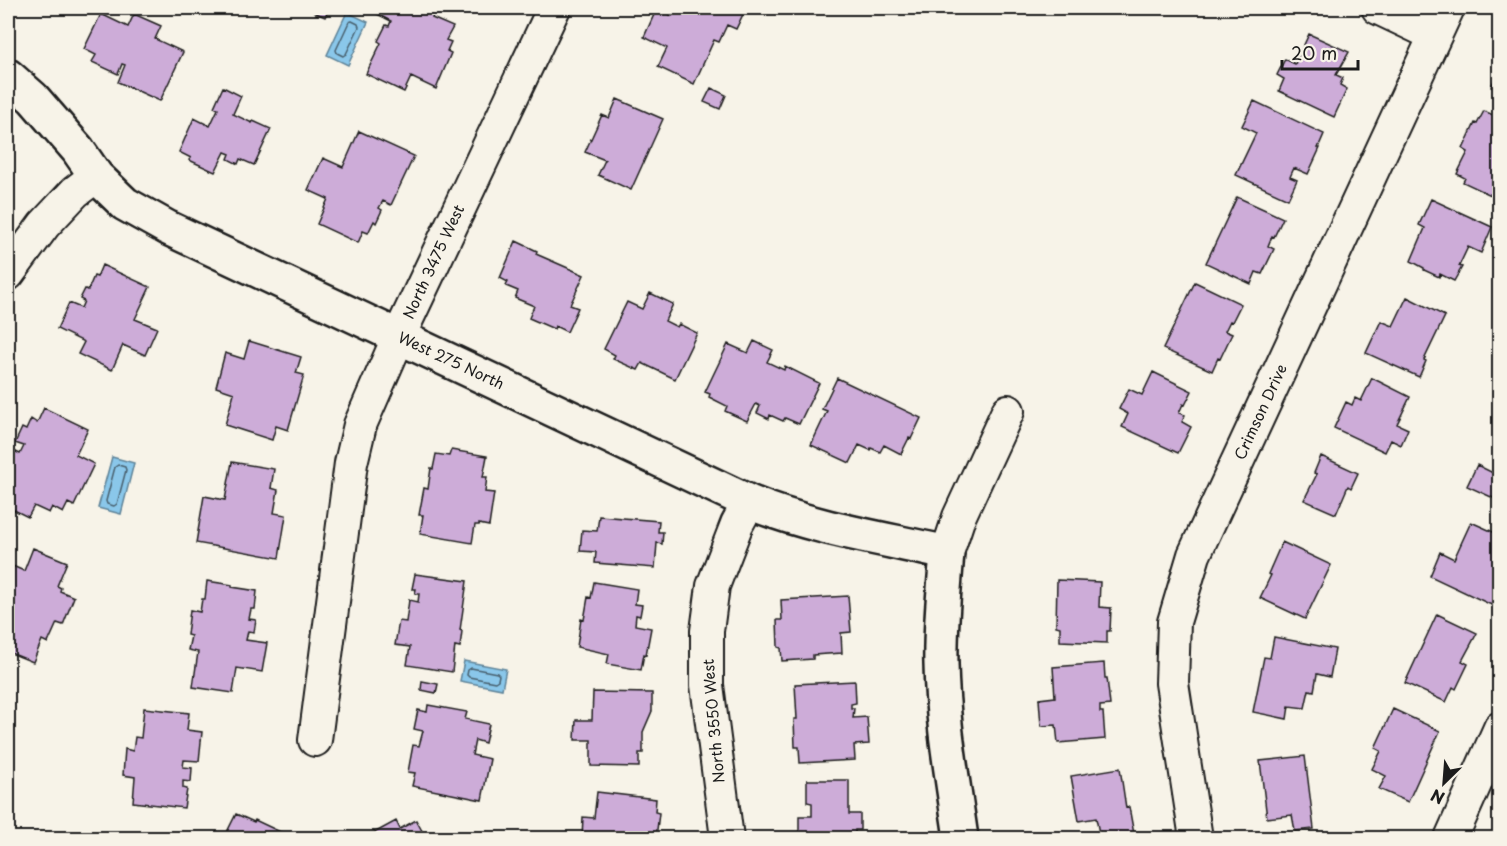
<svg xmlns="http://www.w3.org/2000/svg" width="1507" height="846" viewBox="0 0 1507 846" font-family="'Playpen Sans',sans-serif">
  <rect width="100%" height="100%" fill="#f7f3e8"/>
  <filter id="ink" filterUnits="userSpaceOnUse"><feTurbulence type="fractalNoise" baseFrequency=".0167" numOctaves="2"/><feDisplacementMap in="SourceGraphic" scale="12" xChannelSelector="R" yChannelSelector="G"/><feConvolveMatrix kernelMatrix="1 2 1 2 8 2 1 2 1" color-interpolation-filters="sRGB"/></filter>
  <g filter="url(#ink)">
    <path fill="#8ac7ea" stroke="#5e8398" stroke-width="1.5" d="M 347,12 L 368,22 L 348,65 L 327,55 Z
      M 112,457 L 134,463 L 121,514 L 98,508 Z
      M 464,661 L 506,669 L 502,689 L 460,681 Z"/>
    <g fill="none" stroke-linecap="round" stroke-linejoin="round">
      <path stroke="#48606e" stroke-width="1.5" d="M 352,21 L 358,24 L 359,27 L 346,54 L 343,56 L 337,53 L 336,50 L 349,22 Z
        M 118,465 L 125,467 L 126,470 L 117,504 L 114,506 L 107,504 L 106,501 L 115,467 Z
        M 471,668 L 497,673 L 499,675 L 498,680 L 495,682 L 469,677 L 467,675 L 468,670 Z"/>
    </g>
    <path fill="#cdacd8" stroke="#1c1c1c" stroke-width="1.5" d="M 305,8 L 329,8 L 325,17 Z
      M 380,8 L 437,8 L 432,18 L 453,27 L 446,40 L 451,42 L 447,51 L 451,53 L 436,89 L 411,77 L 404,92 L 366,74 L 381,43 L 378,41 L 386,25 L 389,26 L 391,21 L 377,14 Z
      M 657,8 L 672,16 L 676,8 L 746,8 L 736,29 L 727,25 L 719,42 L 714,40 L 694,84 L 658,67 L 667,48 L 644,37 Z
      M 101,14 L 128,27 L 134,14 L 161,26 L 155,39 L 183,52 L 160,101 L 118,82 L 125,65 L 122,64 L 118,74 L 92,62 L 96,55 L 84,49 Z
      M 1309,34 L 1349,52 L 1336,75 L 1343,78 L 1340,85 L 1347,89 L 1334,117 L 1279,91 L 1284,79 L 1277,75 L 1285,59 L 1295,64 Z
      M 1500,68 L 1500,91 L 1491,87 Z
      M 223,87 L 241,96 L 233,114 L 252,123 L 253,121 L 271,129 L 254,165 L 240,159 L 238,164 L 228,159 L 230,154 L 225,152 L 215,172 L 189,160 L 191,158 L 179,152 L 194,118 L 210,126 L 218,109 L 214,107 Z
      M 711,88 L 726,95 L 720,109 L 704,102 Z
      M 617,99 L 663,119 L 631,190 L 598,175 L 605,160 L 585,152 L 602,115 L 609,118 Z
      M 1254,101 L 1324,134 L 1318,148 L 1320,148 L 1308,174 L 1294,168 L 1290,177 L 1297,180 L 1288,199 L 1236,175 L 1256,133 L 1242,126 Z
      M 1484,111 L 1500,118 L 1500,194 L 1495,192 L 1493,196 L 1463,182 L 1465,178 L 1457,174 L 1468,152 L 1463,149 L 1475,123 L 1477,124 Z
      M 359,131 L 414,156 L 391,205 L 383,201 L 379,208 L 382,210 L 376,223 L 374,221 L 368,233 L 363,231 L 358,243 L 317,224 L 328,199 L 308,190 L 323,158 L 343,167 Z
      M 1237,197 L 1283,218 L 1274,237 L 1272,236 L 1268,246 L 1274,249 L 1262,274 L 1256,272 L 1251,284 L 1206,263 Z
      M 1431,199 L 1492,227 L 1481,253 L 1468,247 L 1459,266 L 1462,267 L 1454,281 L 1440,274 L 1439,277 L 1424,270 L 1424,268 L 1411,261 L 1425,228 L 1419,225 Z
      M 516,241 L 537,251 L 536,254 L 584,275 L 570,305 L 578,308 L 567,332 L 555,326 L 554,329 L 529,318 L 534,306 L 515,298 L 518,291 L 506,286 L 508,282 L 500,278 Z
      M 102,265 L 150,287 L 135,319 L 157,328 L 145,355 L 123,345 L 112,370 L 78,354 L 84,342 L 57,329 L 69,303 L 81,308 L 84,301 L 80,299 L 85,289 L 88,290 L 94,276 L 97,277 Z
      M 1195,282 L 1241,304 L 1232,322 L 1230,321 L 1225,331 L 1232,334 L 1220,359 L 1218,358 L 1212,371 L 1163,349 Z
      M 650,293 L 673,304 L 665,321 L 677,327 L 679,324 L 697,333 L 675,379 L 642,363 L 638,370 L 613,359 L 615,355 L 604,349 L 627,302 L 642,309 Z
      M 1407,297 L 1445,316 L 1424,360 L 1426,361 L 1419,377 L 1366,353 L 1381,321 L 1393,326 Z
      M 249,341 L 301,357 L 296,373 L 304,375 L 288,430 L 276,426 L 272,440 L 225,425 L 234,393 L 216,387 L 225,353 L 244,359 Z
      M 754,341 L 773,350 L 767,362 L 784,370 L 785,366 L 819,383 L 799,424 L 785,418 L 783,421 L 770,415 L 769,419 L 757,413 L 760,406 L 756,404 L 747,421 L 725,411 L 727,406 L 709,397 L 710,394 L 705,392 L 728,344 L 748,353 Z
      M 1153,372 L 1192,391 L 1185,405 L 1183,404 L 1179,413 L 1185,415 L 1182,422 L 1191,427 L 1178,453 L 1122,427 L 1128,414 L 1119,409 L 1129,389 L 1142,395 Z
      M 837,378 L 921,418 L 911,439 L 909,438 L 901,454 L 884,445 L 880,452 L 871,448 L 870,450 L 859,445 L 850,463 L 811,445 L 827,411 L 822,409 Z
      M 1372,378 L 1410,397 L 1397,424 L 1408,429 L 1401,445 L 1391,440 L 1385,452 L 1334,428 L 1346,402 L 1352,405 L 1355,398 L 1361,401 Z
      M 44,408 L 88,429 L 76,455 L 94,464 L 74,506 L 68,503 L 63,513 L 52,507 L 49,513 L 34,506 L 28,517 L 8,507 L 8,448 L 20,454 L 24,446 L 15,443 L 22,428 L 26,430 L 31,419 L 37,423 Z
      M 451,450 L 487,456 L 483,477 L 487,477 L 485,492 L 494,493 L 489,526 L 479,524 L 479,525 L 475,525 L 472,543 L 420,534 L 423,515 L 419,515 L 424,488 L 428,489 L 431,468 L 433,469 L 436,454 L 449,456 Z
      M 1321,456 L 1358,473 L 1351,488 L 1348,486 L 1336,514 L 1304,500 L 1317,474 L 1314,473 Z
      M 232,462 L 274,469 L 271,488 L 278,490 L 274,513 L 286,515 L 279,558 L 196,543 L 204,496 L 225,500 Z
      M 1498,463 L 1500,463 L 1500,501 L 1467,486 L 1477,465 L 1493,473 Z
      M 599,516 L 659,521 L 658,532 L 663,532 L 662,544 L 657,543 L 655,568 L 595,563 L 596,552 L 580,551 L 582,530 L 597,531 Z
      M 1471,522 L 1500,535 L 1500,609 L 1430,576 L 1440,552 L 1454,559 Z
      M 1282,542 L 1331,565 L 1305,619 L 1260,598 L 1271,575 L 1268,574 Z
      M 33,548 L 67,562 L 57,586 L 61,588 L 60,591 L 74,597 L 63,625 L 57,623 L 48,643 L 42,640 L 33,662 L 8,652 L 8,564 L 24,571 Z
      M 415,574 L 467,581 L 460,630 L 462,631 L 460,647 L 455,646 L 452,672 L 407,665 L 410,647 L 395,645 L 399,621 L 406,622 L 409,600 L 418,602 L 419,594 L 415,594 L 416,589 L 412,589 Z
      M 1057,580 L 1100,582 L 1099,607 L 1111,608 L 1110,631 L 1107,631 L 1107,643 L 1060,641 L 1060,627 L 1056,626 Z
      M 207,581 L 232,585 L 232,587 L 257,591 L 255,609 L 251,609 L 249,619 L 256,620 L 254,632 L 248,631 L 246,640 L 267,643 L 262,672 L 237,668 L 233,693 L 193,687 L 198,652 L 188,650 L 191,636 L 187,635 L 190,610 L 200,612 L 202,599 L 205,599 Z
      M 594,582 L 637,589 L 635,604 L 642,605 L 640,616 L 636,615 L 635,625 L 651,628 L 646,655 L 644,654 L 641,670 L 607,664 L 609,654 L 577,647 L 581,619 L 584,620 L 588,597 L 591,598 Z
      M 848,596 L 851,632 L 841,633 L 842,653 L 813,655 L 813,659 L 782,661 L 781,648 L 778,647 L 777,620 L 782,620 L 781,600 Z
      M 1437,614 L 1477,633 L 1462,661 L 1468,664 L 1456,689 L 1453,687 L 1446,702 L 1405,683 Z
      M 1274,637 L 1335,649 L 1330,677 L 1317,674 L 1314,691 L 1309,690 L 1305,708 L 1289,706 L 1287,719 L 1253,712 L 1264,657 L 1270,658 Z
      M 1104,663 L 1105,678 L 1107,678 L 1110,705 L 1100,706 L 1100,712 L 1103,712 L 1105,739 L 1058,743 L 1056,725 L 1041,726 L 1039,699 L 1055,697 L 1053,667 Z
      M 422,681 L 438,684 L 436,693 L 421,690 Z
      M 855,681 L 856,703 L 851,704 L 851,708 L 854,708 L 853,718 L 867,717 L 869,744 L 854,745 L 855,760 L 800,763 L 799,747 L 795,747 L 794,719 L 797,719 L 795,684 Z
      M 593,692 L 652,693 L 652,711 L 643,732 L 643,753 L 639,753 L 639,767 L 591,766 L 591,740 L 575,740 L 576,720 L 592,720 Z
      M 428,705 L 467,712 L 465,719 L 489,724 L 485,743 L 475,740 L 472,755 L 490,759 L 482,800 L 412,786 L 415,773 L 408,772 L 413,745 L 419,746 L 423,731 L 414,729 L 418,710 L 427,712 Z
      M 144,708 L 189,713 L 187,730 L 202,732 L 199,761 L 184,760 L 183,767 L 192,768 L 191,782 L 183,781 L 183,788 L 187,789 L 184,808 L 133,802 L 135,777 L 123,775 L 125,749 L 133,751 L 135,737 L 141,738 Z
      M 1393,709 L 1440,731 L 1408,802 L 1379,789 L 1386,776 L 1372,769 L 1381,751 L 1375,748 Z
      M 1305,756 L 1314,829 L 1295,831 L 1292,815 L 1267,818 L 1260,761 Z
      M 1120,768 L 1126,808 L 1129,807 L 1134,834 L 1100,838 L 1096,818 L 1079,821 L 1071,776 Z
      M 807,780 L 849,780 L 849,814 L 860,814 L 860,830 L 855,830 L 855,838 L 799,838 L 799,816 L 812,816 L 812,803 L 807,802 Z
      M 597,792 L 656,799 L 655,812 L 659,813 L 656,838 L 582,838 L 583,817 L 594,818 Z
      M 236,814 L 254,822 L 255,820 L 293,838 L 224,838 Z
      M 416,820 L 426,838 L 365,838 L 396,821 L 400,829 Z"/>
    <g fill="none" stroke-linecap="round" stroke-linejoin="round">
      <defs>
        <path id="street" d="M 1378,8 L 1435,35
          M 8,274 L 44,225 L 75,192 L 96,176
          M 947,553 L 959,517 L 1008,411
          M 315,740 L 351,463 L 360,425 L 399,336 L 554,8
          M 727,838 L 707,685 L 707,631 L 713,586 L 737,524 L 749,502
          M 1196,838 L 1172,683 L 1174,622 L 1194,555 L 1448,8
          M 1451,838 L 1500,728"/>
        <path id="secondary" d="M 8,76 L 33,98 L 78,150 L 96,176 L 125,204 L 168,228 L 749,502 C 812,528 881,538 947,553 C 944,590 940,627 941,664 C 942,723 953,781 961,838"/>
      </defs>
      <use href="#street" stroke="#1c1c1c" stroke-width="36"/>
      <use href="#secondary" stroke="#1c1c1c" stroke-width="38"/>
      <use href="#street" stroke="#f7f3e8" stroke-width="32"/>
      <use href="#secondary" stroke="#f7f3e8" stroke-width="33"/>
    </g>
  </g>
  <g text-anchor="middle" stroke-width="4.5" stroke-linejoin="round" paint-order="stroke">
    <g font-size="15" fill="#1c1c1c" stroke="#f7f3e8">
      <text transform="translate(434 262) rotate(-65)" y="5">North 3475 West</text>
      <text transform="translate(451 361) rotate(25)" y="5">West 275 North</text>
      <text transform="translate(1261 412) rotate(-65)" y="5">Crimson Drive</text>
      <text transform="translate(714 721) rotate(-95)" y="5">North 3550 West</text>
    </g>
  </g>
  <rect width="1507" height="846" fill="none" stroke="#f7f3e8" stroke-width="30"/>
  <rect x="15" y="15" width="1477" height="816" fill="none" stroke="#1c1c1c" stroke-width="2" filter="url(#ink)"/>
  <g transform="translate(1444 783) rotate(205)" stroke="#f7f3e8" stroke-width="4.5" paint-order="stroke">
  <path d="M0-4.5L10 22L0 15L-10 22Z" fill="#1c1c1c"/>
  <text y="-9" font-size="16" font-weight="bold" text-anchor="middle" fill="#1c1c1c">N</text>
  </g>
  <path d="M1282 60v9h76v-9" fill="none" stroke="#1c1c1c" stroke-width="3"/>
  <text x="1291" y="60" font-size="18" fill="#1c1c1c" stroke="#f7f3e8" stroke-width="4.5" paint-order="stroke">20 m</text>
</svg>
